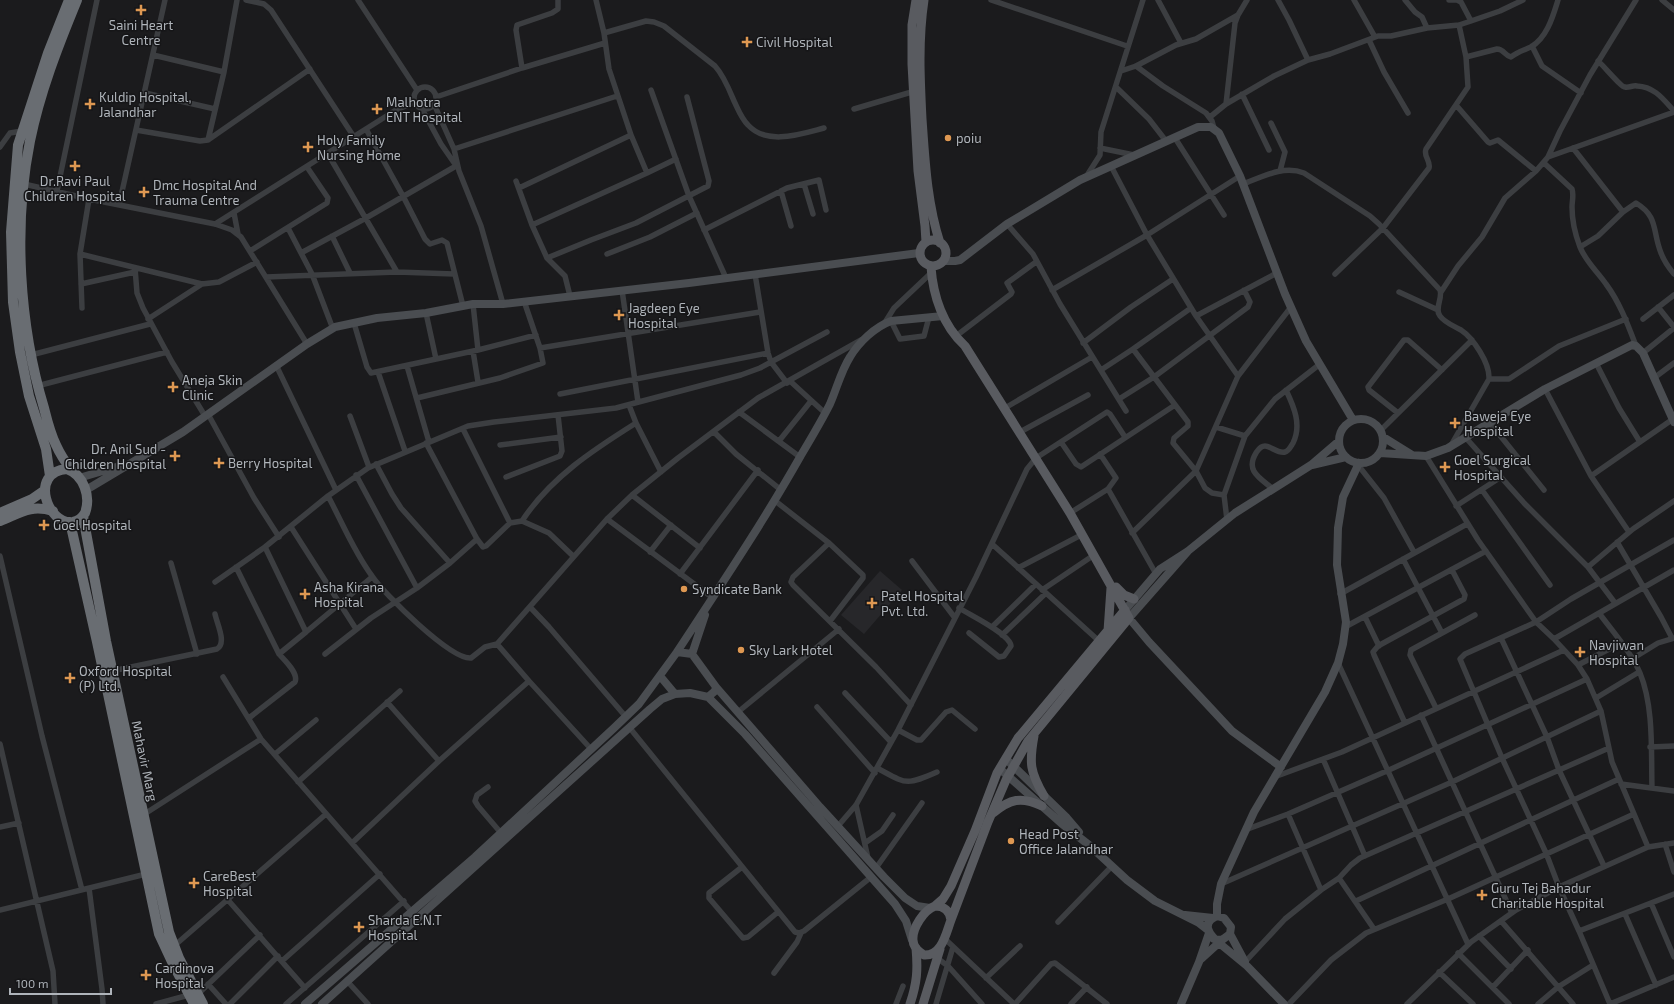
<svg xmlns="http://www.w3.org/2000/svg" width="1674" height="1004" viewBox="0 0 1674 1004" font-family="'Exo 2',sans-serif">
  <rect width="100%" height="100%" fill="#1b1b1d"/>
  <path fill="#27272a" d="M 880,571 L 902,590 L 864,634 L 841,615 Z"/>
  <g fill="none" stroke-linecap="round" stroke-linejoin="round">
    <path stroke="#3c3e41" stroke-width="5.5" d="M 246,0 L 264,4 L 271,10 L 354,137
      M 358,0 L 417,90
      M 991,0 L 1127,46
      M 1158,0 L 1181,43
      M 1278,0 L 1289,20 L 1308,60
      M 1354,0 L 1375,37
      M 1405,0 L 1415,12 L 1422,17 L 1427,28
      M 1449,0 L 1455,0
      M 1457,0 L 1461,2 L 1471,21 L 1500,11 L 1523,0
      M 1662,0 L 1674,10
      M 604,33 L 646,21 L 654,22 L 664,26 L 715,66 C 724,76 729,89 734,101 C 738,109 741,118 748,125 C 767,146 801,134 824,128
      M 1369,40 L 1384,72 L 1408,113
      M 1532,46 L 1542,66 L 1581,93
      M 153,55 L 224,72
      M 1466,57 L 1497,49 C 1504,49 1505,56 1511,57 C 1517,52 1524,50 1531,47 C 1547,38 1553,16 1558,0
      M 1598,61 C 1604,66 1621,87 1625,87 C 1629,88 1633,85 1637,86 C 1655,87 1663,99 1674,111
      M 1136,66 L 1163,86 L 1206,113 L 1212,121 L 1214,128
      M 522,68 L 516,30 L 517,25 L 552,13 L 558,9 L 558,0
      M 1121,71 L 1136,66 L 1176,45 L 1196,39 L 1238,15
      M 1116,87 L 1149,119 L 1166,141
      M414 98a11 11 0 1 1 22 0a11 11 0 1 1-22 0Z
      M 651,90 L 689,196 L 726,278
      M 145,93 L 215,109
      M 1242,94 L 1269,150
      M 436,97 L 522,68 L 605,43
      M 434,104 L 454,149 L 459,171 L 481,226 L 503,304
      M 1226,104 L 1274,76 L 1308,60 L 1330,54 L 1378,36 L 1391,36 L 1427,28 L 1459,25 L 1471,21
      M 1456,105 L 1488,142 L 1490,143 L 1498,140 L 1536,171 L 1548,157 L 1560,131 L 1590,75 L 1636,0
      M 422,109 L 441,144 L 457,167
      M 854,109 L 915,91
      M 1210,117 L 1226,104 L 1235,23 L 1238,15 L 1247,0
      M 1271,123 L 1285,152 L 1280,171
      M 366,129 L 403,196 L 425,239 L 430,244 L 442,240 L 447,243 L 463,306
      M 136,130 L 200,141 L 208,140 L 310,69
      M 1175,138 L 1224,215
      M 208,140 L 224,72 L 237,0
      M 0,147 L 10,133 L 22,131
      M 1100,148 L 1134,155
      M 1573,148 L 1623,212 L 1636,203 C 1659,217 1652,231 1661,253 C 1664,261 1669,268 1674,274
      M 454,149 L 617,96
      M 328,154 L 397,272
      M 1548,157 L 1674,112
      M 1544,163 L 1572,189 C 1574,195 1572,201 1572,207 C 1572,220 1575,234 1580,247 C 1586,262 1597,271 1606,284 C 1620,303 1628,325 1636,346
      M 1111,166 L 1147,235 L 1196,316 L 1238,376
      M 647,173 L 676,159
      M 1086,177 L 1100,155 L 1101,132 L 1143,0
      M 516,181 L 532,225 L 547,258 L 565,276 L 570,296
      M 24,184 L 89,199 L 215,224 L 232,230 L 241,237 L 307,344
      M 804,184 L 813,214
      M 1243,184 C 1262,177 1283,165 1304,173 L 1370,216 L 1379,224 L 1440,290 C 1443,298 1434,309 1440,316 C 1445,323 1454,326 1461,330 C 1473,338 1490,363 1489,379 L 1450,447
      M 519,188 L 631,135
      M 57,191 L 97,0
      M 781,191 L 791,226
      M 119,205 L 165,0
      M 234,213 L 238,234
      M 215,224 L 396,110 L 415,102
      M 1007,224 L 1033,254 L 1060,304 L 1126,411
      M 532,225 L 647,173 L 631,135 L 609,69 L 604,33 L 596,0
      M 288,228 L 312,274 L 333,329
      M 704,230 L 787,188 L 819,180 L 826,210
      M 332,236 L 350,273
      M 1580,247 L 1598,236 L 1623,212
      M 250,251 L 327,203 L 328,198 L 307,167
      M 301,253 L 366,218 L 456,166
      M 80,254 L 202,284 L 219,282 L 257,262
      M 607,254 L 650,237 L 697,213
      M 547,258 L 591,240 L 636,223 L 708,186 L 709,181 L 687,97
      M 135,268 L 137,293 L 143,308 L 172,362 L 205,416
      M 755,274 L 768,353 L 771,362 L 787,383
      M 1335,274 L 1383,228 L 1429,168 C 1431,161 1423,156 1426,149 L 1468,87 L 1466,57 L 1459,25
      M 266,277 L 397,272 L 454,274
      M 81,284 L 135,272
      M 622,290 L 638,402
      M 1052,290 L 1147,235 L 1240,176
      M 1399,292 L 1438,310
      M 1441,292 L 1458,266 L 1482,237 L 1505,198 L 1536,171
      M 473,304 L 478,350
      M 1658,307 L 1674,327
      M 82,308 L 80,254 L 89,199
      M 1191,308 L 1133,349 L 1188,422 L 1188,426 L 1174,438 L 1173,443 L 1196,471 L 1205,488 L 1212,493 L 1224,495 L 1227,520
      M 426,313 L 436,359
      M 1196,316 L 1277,273
      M 148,319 L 202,284
      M 1643,319 L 1674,295
      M 891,321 L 900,339 L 924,336 L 929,317
      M 354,323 L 367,367 L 371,373 L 478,350 L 536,335
      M 884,324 L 894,308 L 931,273
      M 960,333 L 1011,294 L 1012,292 L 1007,283 L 1036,262
      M 1083,343 L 1131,307 L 1173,279
      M 540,348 L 760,312
      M 473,351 L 478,382
      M 1643,353 L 1674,328
      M 31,355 L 150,324
      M 1596,363 L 1619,408 L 1640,442
      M 276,365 L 336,490
      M 407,366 L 429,442
      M 1101,370 L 1133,349
      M 378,372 L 405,451
      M 1654,378 L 1674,363
      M 1489,379 L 1509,379 L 1559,346 L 1626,319
      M 790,381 L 825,413
      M 37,386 L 167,352
      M 1545,389 L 1591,476 L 1629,532
      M 560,394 L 768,353
      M 417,398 L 500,378 L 543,363 L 540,348 L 524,301
      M 1119,399 L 1154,377 L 1248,307 L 1250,302 L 1244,290
      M 629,405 L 636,423 L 661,472
      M 1005,408 L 1092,357
      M 739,412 L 800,457
      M 1398,413 L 1369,390 L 1368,387 L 1404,340 L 1408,340 L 1442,370
      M 208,414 L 254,498 L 279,537
      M 350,416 L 369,467
      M 1490,423 L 1544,490
      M 1216,427 L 1245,436 L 1224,495
      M 463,429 L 510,523
      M 1381,430 L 1472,340
      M 714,432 L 736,454 L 781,490
      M 1020,432 L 1088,395
      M 1245,436 L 1275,399 L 1320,364
      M 1466,438 L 1524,503 L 1588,567 L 1615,603
      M 779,441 L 811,401
      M 1061,442 L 1076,464 L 1081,467 L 1175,405
      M 426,443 L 477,539 L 483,547 L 486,546 L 510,523 L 522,521
      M 500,445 L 561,437
      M 1100,454 L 1116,478 L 1108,489
      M 1426,456 L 1478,540 L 1524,605 L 1536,622 L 1554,639 L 1578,665 L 1587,679 L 1601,711 L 1612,762 L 1648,847
      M 376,464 L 392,494 L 401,508 L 450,563
      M 1358,465 L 1384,498 L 1414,552
      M 356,475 L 417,588
      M 1591,476 L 1673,419
      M 506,477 L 560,456 L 562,451 L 558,415
      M 1273,489 C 1260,478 1245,471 1256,453 C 1258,450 1260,446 1265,446 C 1271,446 1278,454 1285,452 C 1289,451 1291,446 1293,443 C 1302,425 1294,407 1286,390
      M 1482,490 L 1550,585
      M 632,495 L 700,548
      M 328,496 C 342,522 354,552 372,576 C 384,594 451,660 471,658 L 485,647 L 497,644 L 607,519 L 632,495 L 678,458 L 758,398 L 861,340
      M 774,500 L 829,543 L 863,575 L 863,578 L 830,621
      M 1456,506 L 1501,477
      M 1070,513 L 1108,489 L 1156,574
      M 607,519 L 713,598
      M 291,527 L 356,629
      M 1132,533 L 1196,471 L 1238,376 L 1291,307
      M 1617,542 L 1661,617 L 1672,638
      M 829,543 L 793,577 L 791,582 L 793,585 L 876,667 L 911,705
      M 992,544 L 1099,641
      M 650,552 L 671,525
      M 0,556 L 42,736 L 82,890
      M 573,556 L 549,533 L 522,521 C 550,478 593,450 636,423
      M 1403,559 L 1442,633
      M 912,561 L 955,618
      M 171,563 L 197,654
      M 236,567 L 279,654
      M 1588,567 L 1633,529 L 1674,501
      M 1018,568 L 1083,534
      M 680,574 L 758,470
      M 215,582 L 265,547 L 328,496 L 368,468 L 468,426 L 494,422 L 616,408 L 741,375 L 760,368 L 827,332
      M 1042,590 L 1094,555
      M 1340,594 L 1467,524
      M 530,607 L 549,627 L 626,717
      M 959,608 C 970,615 1010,634 1011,646 L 1004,656 L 999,657 L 969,633
      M 1599,613 C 1613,632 1631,652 1640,673 C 1654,707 1651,752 1652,788
      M 1365,617 L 1379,646
      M 992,627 L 1036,584
      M 1345,627 L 1486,551
      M 306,632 L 372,577
      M 1002,635 L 1046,593
      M 1501,638 L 1547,737 L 1559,770 L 1604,866
      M 1554,639 L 1674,570
      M 497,644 L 529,681 L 591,749
      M 325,654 L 371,618 L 417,588 L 450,563 L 477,539
      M 1632,659 L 1658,643 L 1674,638
      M 1338,663 L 1468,944
      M 1578,665 L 1621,643
      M 112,671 L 217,649 C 227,643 217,624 215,614
      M 223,677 L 261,739 L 412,912
      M 845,693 L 891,742
      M 1596,698 L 1639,672
      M 387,702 L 439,761
      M 817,707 L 875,773
      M 1436,708 L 1410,655 L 1411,650 L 1475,615
      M 738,712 L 839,629
      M 1421,715 L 1512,913
      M 249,718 L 295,682 C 299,673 284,660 279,654 L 306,632 L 265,547
      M 1405,723 L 1374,655 L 1373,652 L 1378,646 L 1464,599 L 1465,595 L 1452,570
      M 629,727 L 795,932 L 799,933 L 804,931 L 871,877
      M 898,730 L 917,740 L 921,740 L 946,712 L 952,710 L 975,729
      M 0,744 L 53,971 L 55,1004
      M 1650,747 L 1674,746
      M 275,754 L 316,720
      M 1323,759 L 1365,856
      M 877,768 C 907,784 905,786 937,772
      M 1277,776 L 1342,752 L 1564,650
      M 298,782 L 400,691
      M 1621,784 L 1674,791
      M 488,787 L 477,795 L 475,801 L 478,806 L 501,833
      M 856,805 L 868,858
      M 1288,814 L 1321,890
      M 143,815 L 261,739
      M 838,826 L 856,805 L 898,730 L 976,577 L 1027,469 L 1036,458 L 1107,412 L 1110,414 L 1125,437
      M 0,827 L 19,823
      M 1245,830 L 1288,814 L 1389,770 L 1587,679
      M 352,843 L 439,761 L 529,681
      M 865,843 L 882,831 L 893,815
      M 1665,844 L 1674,872
      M 742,867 L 709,893 L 709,898 L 743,938 L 748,937 L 778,912
      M 876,868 L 922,803
      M 1339,878 L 1374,929
      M 1221,884 L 1452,782 L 1601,711
      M 89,888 L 102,989 L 103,1004
      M 228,900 L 305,988
      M 1356,901 L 1619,779
      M 1651,903 L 1674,957
      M 0,910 L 146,874
      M 1625,914 L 1656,985
      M 1501,921 L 1573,1004
      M 1058,922 L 1112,866
      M 1579,931 L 1674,894
      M 1479,936 L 1511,969
      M 944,938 L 1014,1004
      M 174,946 L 326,814
      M 1458,953 L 1509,1004
      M 937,958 L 948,966 L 982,1004
      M 282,961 L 380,874
      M 1245,962 L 1285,919 L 1321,890 L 1339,878 L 1351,865 L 1360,858 L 1609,748
      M 1439,972 L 1473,1004
      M 774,973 L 797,942 L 801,933
      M 986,978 L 1020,946
      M 347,981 L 368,1004
      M 208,984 L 226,1004
      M 1493,987 L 1528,950
      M 198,994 L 260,935
      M 156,1004 L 189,995
      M 230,1004 L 278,956
      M 286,1004 L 404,901
      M 896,1004 L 903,986
      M 936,1004 L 953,947
      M 1015,1004 L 1051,964 L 1055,963 L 1107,1004
      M 1071,1004 L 1087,987
      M 1289,1004 L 1331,960 L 1366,933 L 1448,899 L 1634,814
      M 1407,1004 L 1471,942 L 1516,910 L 1559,887 L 1648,847 L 1674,843
      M 1538,1004 L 1558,987 L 1593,965
      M 1610,1004 L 1579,931 L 1559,887 L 1546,853 L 1502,758 L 1460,659 L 1465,654 L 1536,622 L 1571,599 L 1674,540
      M 1610,1004 L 1674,977"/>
    <path stroke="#4a4d51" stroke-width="8" d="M 943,261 L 955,261 L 960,260 L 1007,224 L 1080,180 L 1198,127 L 1211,127 L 1219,133 L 1240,176 L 1285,294 L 1306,341 L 1353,420
      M1339 441a22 22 0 1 1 44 0a22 22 0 1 1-44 0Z
      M 1383,437 L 1412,455
      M 1380,453 L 1426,456 L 1448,448 L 1545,389 L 1632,345 L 1636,346 L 1643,353 L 1674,422
      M 1312,465 L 1346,457
      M 79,478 L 123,465
      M 86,490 L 183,432 L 307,344 L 335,327 L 377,318 L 426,313 L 473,304 L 503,304 L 689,283 L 919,253
      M 1188,551 L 1129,618 L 1149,642 L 1232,731 L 1281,767
      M 1125,610 L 1160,569 L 1188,551 L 1235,513 L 1311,465 L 1339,441
      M 677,652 C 719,588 762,524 800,457 C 810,440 821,422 830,404 C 837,388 841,371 850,357 C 859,342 875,327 891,321 L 943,316
      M 692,654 L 705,615
      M 716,687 L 820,807 L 884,877 L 905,898 L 917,906 L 930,908
      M 708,697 L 745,734 L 895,904 L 906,921 L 912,940
      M 1006,759 L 1067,818 L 1079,832
      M 1000,769 L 1061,823 L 1089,845 L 1127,880 L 1155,901 L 1199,923 L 1208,930
      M 1185,915 L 1213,918
      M 1217,916 L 1217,904 L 1221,884 L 1254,812 L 1325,692 L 1338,663 L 1343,644 L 1346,622 L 1337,565 L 1338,528 L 1343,497 L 1359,463
      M 1230,934 L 1245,962
      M 1214,939 L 1222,940 L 1230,934 L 1231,927 L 1224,918 L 1217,916 C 1200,923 1210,935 1219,943 L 1247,966 L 1284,1004
      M 1201,959 L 1222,940
      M 305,1004 L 475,857 L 614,728 L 639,704 L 677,652 L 692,654 L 716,687 L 715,691 L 708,697 L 690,693 L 675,694 L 660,676
      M 322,1004 L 650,709 L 662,699 L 675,694
      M 1181,1004 L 1199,962 L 1209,933"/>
    <path stroke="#595b60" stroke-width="9" d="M 916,0 L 912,25 L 912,64 L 918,171 L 925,226 L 926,242
      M 924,0 C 918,40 920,79 922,119 C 925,161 927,203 940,243
      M920 253a13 13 0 1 1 26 0a13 13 0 1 1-26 0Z
      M 931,267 C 933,296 943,326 965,346 L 1070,513 L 1129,618 L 1028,741 L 1006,780 L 988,822 L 951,920
      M 1116,587 L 1124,595 L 1134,599
      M 1108,631 L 1111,588
      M 1034,736 C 1029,763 1030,772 1044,796
      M 993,813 C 1010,799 1021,796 1042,806
      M 935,906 L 943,899 L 951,886 L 975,831 L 997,773 L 1018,738 L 1125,610
      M 935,906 C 944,906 950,911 951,920 C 946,933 942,956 924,955 C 919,952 913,947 913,940 C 912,928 924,910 935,906 Z
      M 910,1004 C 917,983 918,970 916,948
      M 923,1004 L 940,949"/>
    <path stroke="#696d72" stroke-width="10" d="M 67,469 C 84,475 91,497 85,513 C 82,518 78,521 73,522 C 48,526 28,472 67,469 Z
      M 72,471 C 66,463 60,454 56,445 C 50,433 47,420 44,408 C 19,325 13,226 30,141 C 40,92 58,46 77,0
      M 50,476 L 46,449 L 29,396 L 20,352 L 13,302 L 11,232 L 18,145 L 48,53 L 69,0
      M 0,513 L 32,499 L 45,490
      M 83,516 L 106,641 L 169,932 L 179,958 L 203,1004
      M 0,521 C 20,513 31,504 53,511
      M 70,522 L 97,642 L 159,934 L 173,964 L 194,1004"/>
  </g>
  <g fill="#de9852" stroke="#161618" stroke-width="1.5">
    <path d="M139 4h4v4h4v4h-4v4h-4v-4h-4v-4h4z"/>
    <path d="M745 36h4v4h4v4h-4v4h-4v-4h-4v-4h4z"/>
    <path d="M88 98h4v4h4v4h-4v4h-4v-4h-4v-4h4z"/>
    <path d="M375 103h4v4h4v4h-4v4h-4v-4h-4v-4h4z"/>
    <circle cx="948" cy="138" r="4"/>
    <path d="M306 141h4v4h4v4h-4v4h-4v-4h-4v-4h4z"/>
    <path d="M73 160h4v4h4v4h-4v4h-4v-4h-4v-4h4z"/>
    <path d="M142 186h4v4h4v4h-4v4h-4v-4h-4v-4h4z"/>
    <path d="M617 309h4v4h4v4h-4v4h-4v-4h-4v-4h4z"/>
    <path d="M171 381h4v4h4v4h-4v4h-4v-4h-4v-4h4z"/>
    <path d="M1453 417h4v4h4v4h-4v4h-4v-4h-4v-4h4z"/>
    <path d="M173 450h4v4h4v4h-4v4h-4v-4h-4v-4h4z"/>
    <path d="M217 457h4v4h4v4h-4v4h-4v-4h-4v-4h4z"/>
    <path d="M1443 461h4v4h4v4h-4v4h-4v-4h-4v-4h4z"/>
    <path d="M42 519h4v4h4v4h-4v4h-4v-4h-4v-4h4z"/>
    <circle cx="684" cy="589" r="4"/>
    <path d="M303 588h4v4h4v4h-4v4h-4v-4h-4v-4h4z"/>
    <path d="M870 597h4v4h4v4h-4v4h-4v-4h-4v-4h4z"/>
    <circle cx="741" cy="650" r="4"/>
    <path d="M1578 646h4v4h4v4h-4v4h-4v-4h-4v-4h4z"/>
    <path d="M68 672h4v4h4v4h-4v4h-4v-4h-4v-4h4z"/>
    <circle cx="1011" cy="841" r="4"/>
    <path d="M192 877h4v4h4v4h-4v4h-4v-4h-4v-4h4z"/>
    <path d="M1480 889h4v4h4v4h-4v4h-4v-4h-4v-4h4z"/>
    <path d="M357 921h4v4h4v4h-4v4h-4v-4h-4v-4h4z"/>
    <path d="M144 969h4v4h4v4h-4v4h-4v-4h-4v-4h4z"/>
  </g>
  <g text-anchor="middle" stroke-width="3" stroke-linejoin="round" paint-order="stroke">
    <g font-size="13" fill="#afb4ba" stroke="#161618" text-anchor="start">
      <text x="141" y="30" text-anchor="middle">Saini Heart<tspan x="141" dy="15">Centre</tspan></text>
      <text x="756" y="47">Civil Hospital</text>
      <text x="99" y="102">Kuldip Hospital,<tspan x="99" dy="15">Jalandhar</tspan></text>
      <text x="386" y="107">Malhotra<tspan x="386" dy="15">ENT Hospital</tspan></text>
      <text x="956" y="143">poiu</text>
      <text x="317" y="145">Holy Family<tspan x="317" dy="15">Nursing Home</tspan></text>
      <text x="75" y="186" text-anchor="middle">Dr.Ravi Paul<tspan x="75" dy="15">Children Hospital</tspan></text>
      <text x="153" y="190">Dmc Hospital And<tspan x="153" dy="15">Trauma Centre</tspan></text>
      <text x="628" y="313">Jagdeep Eye<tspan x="628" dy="15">Hospital</tspan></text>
      <text x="182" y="385">Aneja Skin<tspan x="182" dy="15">Clinic</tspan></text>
      <text x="1464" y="421">Baweja Eye<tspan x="1464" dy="15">Hospital</tspan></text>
      <text x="166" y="454" text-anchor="end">Dr. Anil Sud -<tspan x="166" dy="15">Children Hospital</tspan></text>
      <text x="1454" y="465">Goel Surgical<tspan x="1454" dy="15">Hospital</tspan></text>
      <text x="228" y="468">Berry Hospital</text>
      <text x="53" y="530">Goel Hospital</text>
      <text x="314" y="592">Asha Kirana<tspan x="314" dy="15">Hospital</tspan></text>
      <text x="692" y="594">Syndicate Bank</text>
      <text x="881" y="601">Patel Hospital<tspan x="881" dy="15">Pvt. Ltd.</tspan></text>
      <text x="1589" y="650">Navjiwan<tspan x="1589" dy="15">Hospital</tspan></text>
      <text x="749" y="655">Sky Lark Hotel</text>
      <text x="79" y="676">Oxford Hospital<tspan x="79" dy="15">(P) Ltd.</tspan></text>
      <text x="1019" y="839">Head Post<tspan x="1019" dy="15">Office Jalandhar</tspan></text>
      <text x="203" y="881">CareBest<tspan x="203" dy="15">Hospital</tspan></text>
      <text x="1491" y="893">Guru Tej Bahadur<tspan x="1491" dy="15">Charitable Hospital</tspan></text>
      <text x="368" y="925">Sharda E.N.T<tspan x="368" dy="15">Hospital</tspan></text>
      <text x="155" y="973">Cardinova<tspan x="155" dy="15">Hospital</tspan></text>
    </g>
    <g font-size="13" fill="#afb4ba" stroke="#161618">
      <text transform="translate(145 761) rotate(78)" y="5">Mahavir Marg</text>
    </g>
  </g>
  <path d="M10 988v6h101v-6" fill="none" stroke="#afb4ba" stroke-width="2"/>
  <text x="16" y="988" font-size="12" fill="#afb4ba" stroke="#161618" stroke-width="3" paint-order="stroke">100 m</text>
</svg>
